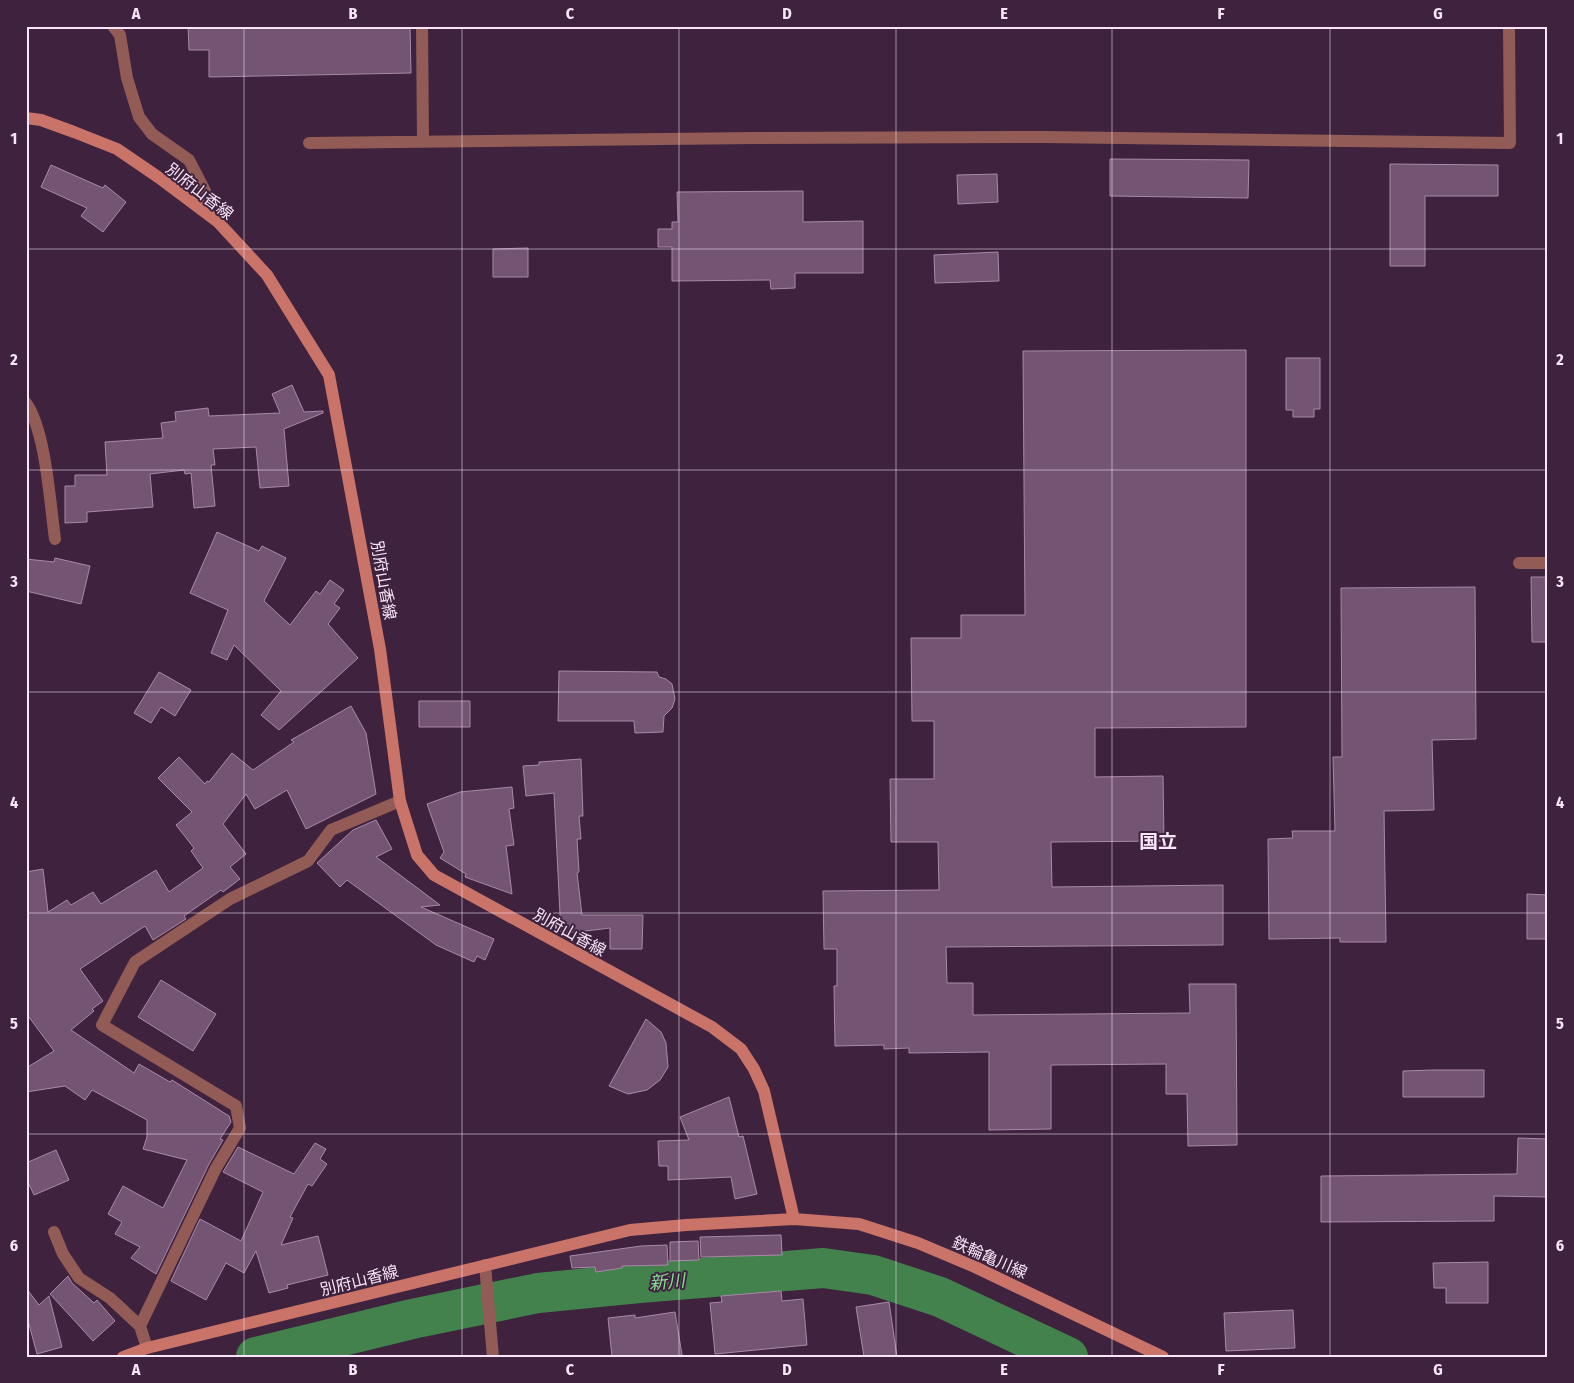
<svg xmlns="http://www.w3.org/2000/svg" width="1574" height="1383" viewBox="0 0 1574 1383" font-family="'Fira Sans Condensed','Noto Sans JP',sans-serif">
  <rect width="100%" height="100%" fill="#3f233e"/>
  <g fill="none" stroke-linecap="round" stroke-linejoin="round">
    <path stroke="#43824d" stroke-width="40" d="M 256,1357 L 412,1319 L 538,1293 L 639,1283 L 823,1268 L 873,1275 L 940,1297 L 1068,1357"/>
  </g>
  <path fill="#745473" stroke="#aa88a9" d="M 188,26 L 410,26 L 411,73 L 209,77 L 209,50 L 189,50 Z
    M 1110,159 L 1249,160 L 1248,198 L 1110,196 Z
    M 1390,164 L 1498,165 L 1498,196 L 1425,196 L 1425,266 L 1390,266 Z
    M 51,165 L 103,188 L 105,185 L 126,202 L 103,232 L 81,216 L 87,208 L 41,187 Z
    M 997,174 L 998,202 L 958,204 L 957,175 Z
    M 803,191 L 803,222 L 863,221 L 863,273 L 795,273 L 795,288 L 771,289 L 770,280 L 672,281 L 672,247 L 658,247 L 658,229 L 672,229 L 672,222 L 678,222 L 677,192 Z
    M 528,248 L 528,277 L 493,277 L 493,249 Z
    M 998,252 L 999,281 L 935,283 L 934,255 Z
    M 1246,350 L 1246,727 L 1095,728 L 1095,777 L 1163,776 L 1164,841 L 1051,842 L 1052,887 L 1223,885 L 1223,945 L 946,947 L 947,983 L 973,983 L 973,1015 L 1190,1013 L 1189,984 L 1236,984 L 1237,1145 L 1188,1146 L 1187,1094 L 1166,1094 L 1166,1064 L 1051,1065 L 1051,1129 L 989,1130 L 989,1052 L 909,1053 L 909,1048 L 884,1049 L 884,1045 L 835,1046 L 834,986 L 837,986 L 837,949 L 824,949 L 823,891 L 939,890 L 938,842 L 891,842 L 890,779 L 934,779 L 934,721 L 912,721 L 911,638 L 961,638 L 961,615 L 1025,615 L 1023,351 Z
    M 1286,358 L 1320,358 L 1320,409 L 1314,409 L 1314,417 L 1293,417 L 1293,410 L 1286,410 Z
    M 292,385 L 304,412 L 323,411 L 323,413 L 284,429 L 289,486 L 260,488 L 256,447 L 213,449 L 215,465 L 211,465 L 215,506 L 194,508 L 191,473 L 185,474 L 184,470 L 150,474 L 153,507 L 87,512 L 87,522 L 65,523 L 65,486 L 75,486 L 75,475 L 107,475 L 105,442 L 163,438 L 161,423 L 176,421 L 175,412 L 208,408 L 209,416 L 280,413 L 272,394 Z
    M 217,532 L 259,551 L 262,546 L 286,558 L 264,601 L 290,625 L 316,591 L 320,594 L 330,580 L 344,590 L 334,604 L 340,608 L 328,624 L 358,658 L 279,730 L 261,715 L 281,691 L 234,645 L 227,660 L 211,653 L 228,610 L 190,593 Z
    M 55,558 L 90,566 L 81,604 L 26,591 L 26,559 L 54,562 Z
    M 1531,577 L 1548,577 L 1548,642 L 1532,642 Z
    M 1475,587 L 1476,739 L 1432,740 L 1434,810 L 1384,811 L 1386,942 L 1340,942 L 1340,938 L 1269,939 L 1268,839 L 1293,838 L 1292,831 L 1335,831 L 1333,757 L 1342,757 L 1341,588 Z
    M 559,671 L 657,672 L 659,677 L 666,679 L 672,684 L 675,699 L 672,708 L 664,716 L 663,732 L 635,733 L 634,721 L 558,721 Z
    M 159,672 L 191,690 L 175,716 L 161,707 L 151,723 L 134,713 Z
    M 419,701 L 470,701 L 470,727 L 419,727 Z
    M 351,706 L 366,733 L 376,794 L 306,829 L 287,790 L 255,809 L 246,794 L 223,824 L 246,854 L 230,867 L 240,879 L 223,892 L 221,890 L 184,916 L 186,919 L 153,940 L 145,926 L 80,969 L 103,1001 L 92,1009 L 94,1011 L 71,1030 L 134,1073 L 139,1064 L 170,1082 L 172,1080 L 229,1116 L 231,1122 L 220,1139 L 223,1140 L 209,1164 L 156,1274 L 131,1258 L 140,1247 L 115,1234 L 122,1222 L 108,1214 L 123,1186 L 163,1208 L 187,1160 L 143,1149 L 147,1137 L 147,1120 L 92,1090 L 85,1100 L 65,1086 L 26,1092 L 26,1068 L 54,1051 L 26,1013 L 26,872 L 43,869 L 48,912 L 67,900 L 71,905 L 93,892 L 101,904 L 156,870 L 169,892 L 203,868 L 191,851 L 194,848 L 176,825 L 192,812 L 158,778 L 179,757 L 205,784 L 207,781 L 209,782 L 232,753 L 253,770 L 294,742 L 291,740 Z
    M 581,759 L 583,816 L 579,816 L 581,839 L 577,839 L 579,872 L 577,873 L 582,915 L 643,915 L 642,949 L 610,949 L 610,928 L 561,934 L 554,793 L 526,796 L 523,766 L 539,765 L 539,762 Z
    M 512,787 L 514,808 L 509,809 L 514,845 L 506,846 L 512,894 L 465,877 L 466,874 L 440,858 L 444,852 L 427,804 L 460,792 Z
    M 376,820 L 392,849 L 376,857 L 440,905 L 421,907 L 494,939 L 485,960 L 477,956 L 474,962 L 436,945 L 347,880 L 340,887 L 317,863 L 353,830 Z
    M 1527,894 L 1548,895 L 1548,939 L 1527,939 Z
    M 161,980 L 216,1014 L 193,1051 L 138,1017 Z
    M 646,1019 L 661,1032 L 666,1043 L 668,1067 L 660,1080 L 647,1090 L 628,1094 L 609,1086 Z
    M 1433,1070 L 1484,1070 L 1484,1097 L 1403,1097 L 1403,1071 Z
    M 729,1097 L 739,1137 L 743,1136 L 757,1194 L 735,1199 L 731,1177 L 668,1180 L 668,1166 L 659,1166 L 658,1141 L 689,1140 L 680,1117 Z
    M 1518,1138 L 1548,1139 L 1548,1197 L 1494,1196 L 1494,1221 L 1321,1222 L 1321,1176 L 1517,1174 Z
    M 315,1143 L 326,1149 L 320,1159 L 327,1164 L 312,1186 L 308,1184 L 290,1217 L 293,1218 L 281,1245 L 318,1236 L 328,1275 L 287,1285 L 288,1288 L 269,1293 L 256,1251 L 244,1273 L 226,1263 L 206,1300 L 171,1281 L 200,1219 L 241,1241 L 263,1192 L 223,1172 L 238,1147 L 294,1174 Z
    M 56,1150 L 69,1180 L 34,1195 L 26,1178 L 26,1163 Z
    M 781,1235 L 782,1255 L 701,1257 L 700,1237 Z
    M 698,1241 L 699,1260 L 670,1261 L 670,1242 Z
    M 667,1245 L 668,1265 L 622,1266 L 622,1268 L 596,1272 L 595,1267 L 572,1268 L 570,1256 L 641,1246 Z
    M 1488,1262 L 1488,1303 L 1446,1303 L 1446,1288 L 1434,1288 L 1433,1263 Z
    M 68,1276 L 72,1283 L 94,1303 L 97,1300 L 115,1321 L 93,1341 L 50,1294 Z
    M 26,1288 L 39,1305 L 49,1296 L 62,1347 L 37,1354 L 26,1313 Z
    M 781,1291 L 782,1301 L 803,1299 L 807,1345 L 715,1354 L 710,1303 L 722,1302 L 721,1296 Z
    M 889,1302 L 897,1357 L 864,1357 L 856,1307 Z
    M 1293,1310 L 1295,1348 L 1226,1351 L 1224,1313 Z
    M 675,1312 L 682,1355 L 671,1357 L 612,1357 L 608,1318 L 635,1315 L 635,1318 Z"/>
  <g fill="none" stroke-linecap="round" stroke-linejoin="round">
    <path stroke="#925b55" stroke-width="12" d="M 113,26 L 120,35 L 127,78 L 139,117 L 152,134 L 189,160 L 205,191 L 207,208 L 216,220
      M 422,26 L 423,141
      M 309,143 L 754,138 L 1045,137 L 1510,143 L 1509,26
      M 26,403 C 46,431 50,504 55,539
      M 1519,563 L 1548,563
      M 54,1232 L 63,1254 L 79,1278 L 110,1298 L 140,1326
      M 485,1265 L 493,1357
      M 147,1348 L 140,1326 L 216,1168 L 240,1128 L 236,1106 L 102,1025 L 135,962 L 230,899 L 308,861 L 331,830 L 400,801"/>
    <path stroke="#ca7369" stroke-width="12" d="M 26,118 L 41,120 L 74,132 L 117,149 L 158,177 L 218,222 L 267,275 L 329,375 L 380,649 L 400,801 L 417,855 L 434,875 L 712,1027 L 741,1049 L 754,1069 L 764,1091 L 794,1219 L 686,1225 L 630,1230 L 147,1348 L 123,1357
      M 794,1219 L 859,1224 L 918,1243 L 975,1267 L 1163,1357"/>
  </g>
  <path fill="none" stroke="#f8e5f7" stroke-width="1" stroke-opacity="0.55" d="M 244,26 L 244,1357M 462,26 L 462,1357M 679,26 L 679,1357M 896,26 L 896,1357M 1112,26 L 1112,1357M 1330,26 L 1330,1357M 26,249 L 1548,249M 26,470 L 1548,470M 26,692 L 1548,692M 26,913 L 1548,913M 26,1134 L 1548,1134"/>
  <g text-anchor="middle" stroke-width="4" stroke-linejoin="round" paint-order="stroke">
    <g font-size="16" fill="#f8e5f7" stroke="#3f233e">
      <text transform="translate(200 191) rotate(38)" y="6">別府山香線</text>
      <text transform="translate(384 580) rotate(80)" y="6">別府山香線</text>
      <text transform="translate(570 932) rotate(29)" y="6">別府山香線</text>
      <text transform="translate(990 1257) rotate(24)" y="6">鉄輪亀川線</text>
      <text transform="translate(359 1280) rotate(-14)" y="6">別府山香線</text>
    </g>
    <g font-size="18" font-style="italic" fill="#87de93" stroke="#3f233e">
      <text transform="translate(667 1282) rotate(-5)" y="6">新川</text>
    </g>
    <g font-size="19" font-weight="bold" fill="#f8e5f7" stroke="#3f233e">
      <text x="1158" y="848">国立</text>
    </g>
  </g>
  <rect width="1574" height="1383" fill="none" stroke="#3f233e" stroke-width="55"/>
  <rect x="28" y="28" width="1518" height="1328" fill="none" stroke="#f8e5f7" stroke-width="2"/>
  <g font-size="16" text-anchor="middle" font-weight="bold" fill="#f8e5f7">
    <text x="136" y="19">A</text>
    <text x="353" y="19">B</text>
    <text x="570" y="19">C</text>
    <text x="787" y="19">D</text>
    <text x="1004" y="19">E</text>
    <text x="1221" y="19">F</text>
    <text x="1438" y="19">G</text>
    <text x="14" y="144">1</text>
    <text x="1560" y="144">1</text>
    <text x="14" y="365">2</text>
    <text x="1560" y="365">2</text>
    <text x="14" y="587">3</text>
    <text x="1560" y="587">3</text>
    <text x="14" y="808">4</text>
    <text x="1560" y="808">4</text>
    <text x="14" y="1029">5</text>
    <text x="1560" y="1029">5</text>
    <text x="14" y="1251">6</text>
    <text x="1560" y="1251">6</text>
    <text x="136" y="1375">A</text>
    <text x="353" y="1375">B</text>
    <text x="570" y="1375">C</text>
    <text x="787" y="1375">D</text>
    <text x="1004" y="1375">E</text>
    <text x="1221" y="1375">F</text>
    <text x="1438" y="1375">G</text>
  </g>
</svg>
